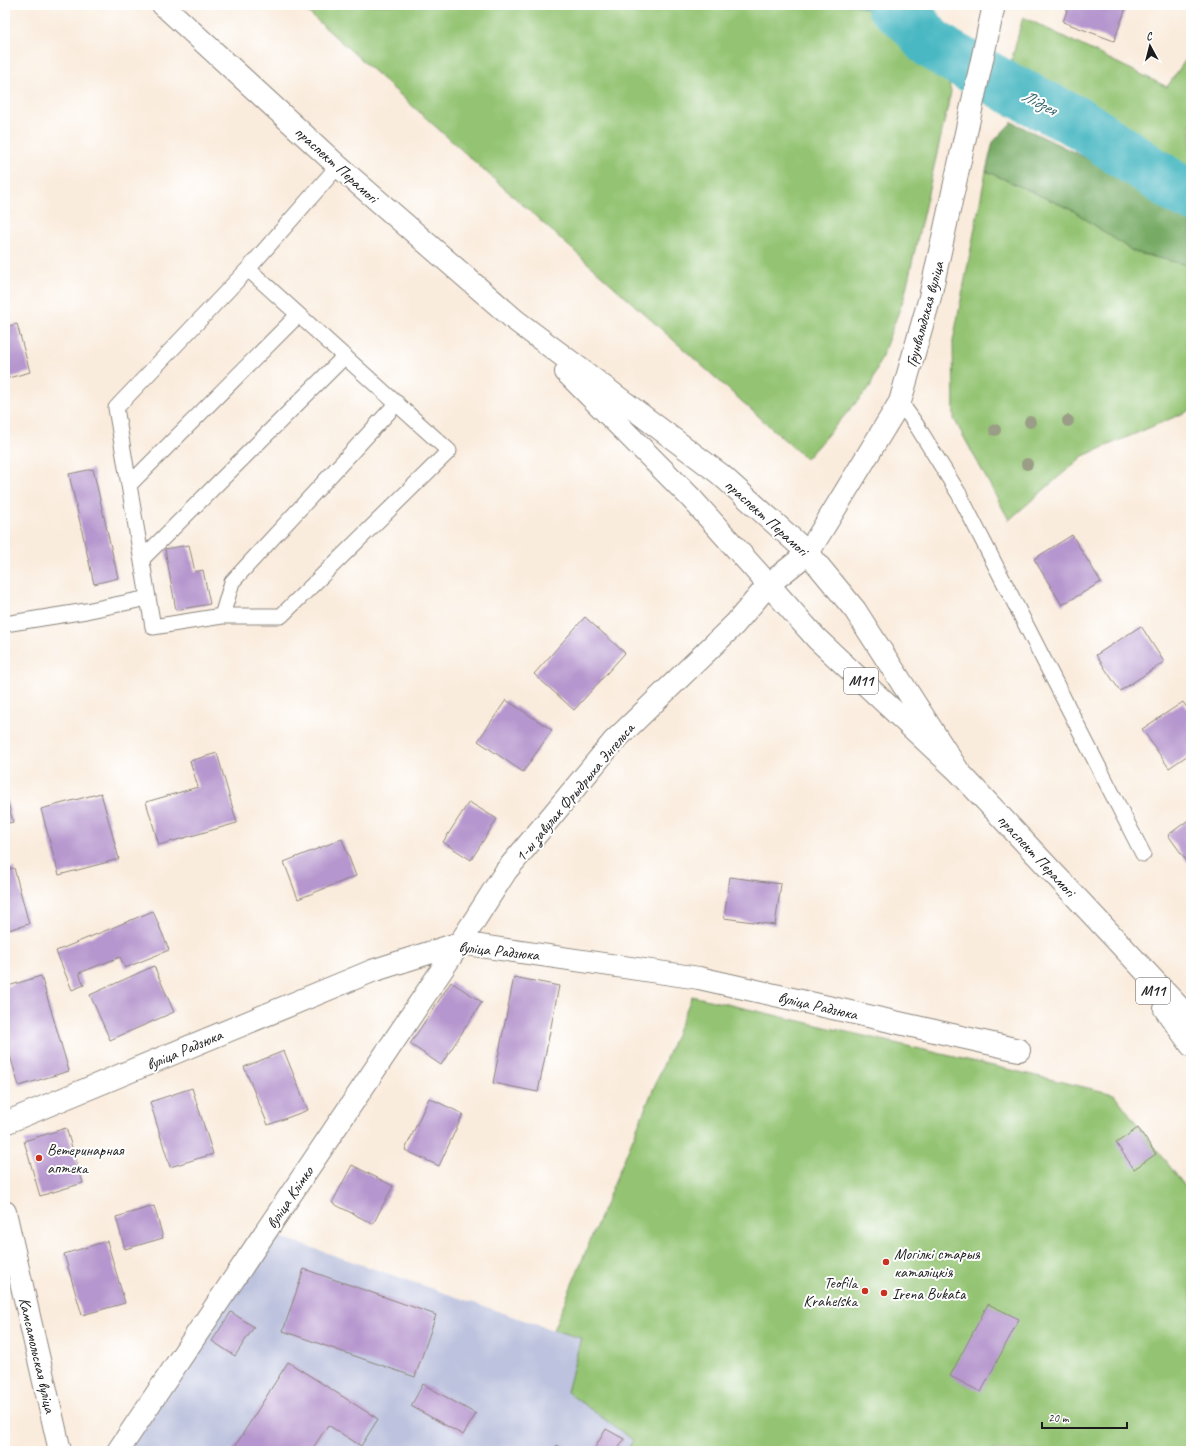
<svg xmlns="http://www.w3.org/2000/svg" width="1196" height="1456" viewBox="0 0 1196 1456" font-family="Caveat,sans-serif">
  <rect width="100%" height="100%" fill="#fff"/>
  <filter id="ink" filterUnits="userSpaceOnUse"><feTurbulence type="fractalNoise" baseFrequency=".025" numOctaves="2"/><feDisplacementMap in="SourceGraphic" scale="8" xChannelSelector="R" yChannelSelector="G"/><feConvolveMatrix kernelMatrix="1 2 1 2 8 2 1 2 1" color-interpolation-filters="sRGB"/></filter>
  <filter id="wash" filterUnits="userSpaceOnUse"><feTurbulence type="fractalNoise" baseFrequency=".012" numOctaves="4" result="noise"/><feDisplacementMap in="SourceGraphic" scale="16" xChannelSelector="R" yChannelSelector="G"/><feGaussianBlur stdDeviation="0.9" result="paint"/><feColorMatrix in="noise" values="0 0 0 0 0 0 0 0 0 0 0 0 0 0 0 0 0 1.4 0 .05"/><feComposite in="paint" operator="in"/></filter>
  <g filter="url(#wash)">
    <rect width="100%" height="100%" fill="#faecdd"/>
    <path fill="#bdc3de" d="M 266,1232 L 553,1330 L 581,1338 L 567,1392 L 633,1440 L 627,1451 L 120,1451 Z"/>
    <path fill="#94c473" stroke="#587048" d="M 300,5 L 856,5 L 906,24 L 945,66 L 951,92 L 904,298 L 870,387 L 806,459 Z
      M 1023,17 L 1167,87 L 1191,52 L 1191,167 L 1027,85 L 1009,70 Z
      M 986,171 L 1072,210 L 1134,252 L 1191,266 L 1191,410 L 1083,456 L 1009,520 L 954,419 L 953,341 Z
      M 692,996 L 1114,1094 L 1191,1194 L 1191,1451 L 627,1451 L 633,1440 L 567,1392 L 581,1338 L 553,1330 Z"/>
    <path fill="#77aa65" stroke="#4a6340" d="M 1012,122 L 1191,209 L 1191,266 L 1134,252 L 1072,210 L 986,171 L 993,142 Z"/>
    <path fill="#49b8c2" stroke="#326a6f" d="M 856,5 L 933,5 L 935,8 L 933,15 L 951,35 L 945,66 L 906,24 Z"/>
    <g fill="none" stroke-linecap="round" stroke-linejoin="round">
      <path stroke="#49b8c2" stroke-width="51" d="M 892,5 L 913,22 L 928,41 L 947,54 L 1009,88 L 1081,124 L 1179,190 L 1191,196"/>
    </g>
    <g id="blocks">
      <path fill="#b696ce" d="M 1069,5 L 1127,5 L 1114,41 L 1063,22 Z
        M 17,324 L 30,372 L 5,379 L 5,327 Z
        M 93,469 L 118,578 L 94,584 L 69,474 Z
        M 1072,535 L 1101,582 L 1062,605 L 1034,559 Z
        M 189,545 L 195,572 L 203,570 L 210,604 L 176,610 L 165,549 Z
        M 585,617 L 625,653 L 574,710 L 534,674 Z
        M 1141,626 L 1164,662 L 1120,691 L 1096,655 Z
        M 506,700 L 552,730 L 523,772 L 478,741 Z
        M 1183,702 L 1191,713 L 1191,753 L 1169,768 L 1142,729 Z
        M 217,753 L 237,823 L 159,845 L 146,802 L 198,787 L 190,761 Z
        M 5,791 L 13,822 L 5,824 Z
        M 101,793 L 119,859 L 59,875 L 41,809 Z
        M 469,802 L 497,819 L 471,860 L 443,842 Z
        M 1191,818 L 1191,867 L 1168,835 Z
        M 342,839 L 356,876 L 298,899 L 284,862 Z
        M 14,868 L 29,924 L 5,931 L 5,870 Z
        M 730,877 L 781,884 L 775,925 L 724,918 Z
        M 153,911 L 169,950 L 125,968 L 120,957 L 79,973 L 84,985 L 72,990 L 56,951 Z
        M 154,966 L 174,1012 L 110,1040 L 90,995 Z
        M 41,976 L 69,1071 L 19,1086 L 5,1039 L 5,987 Z
        M 514,977 L 559,986 L 538,1092 L 493,1083 Z
        M 451,982 L 482,1002 L 441,1065 L 410,1044 Z
        M 284,1051 L 308,1110 L 268,1125 L 244,1067 Z
        M 192,1088 L 213,1154 L 170,1167 L 150,1102 Z
        M 429,1098 L 463,1114 L 439,1166 L 405,1150 Z
        M 66,1128 L 83,1183 L 40,1196 L 24,1141 Z
        M 1138,1128 L 1156,1154 L 1134,1169 L 1116,1143 Z
        M 352,1165 L 393,1186 L 373,1224 L 332,1203 Z
        M 154,1206 L 163,1238 L 125,1249 L 116,1217 Z
        M 107,1241 L 125,1303 L 82,1315 L 64,1254 Z
        M 304,1269 L 436,1315 L 415,1377 L 283,1331 Z
        M 988,1304 L 1019,1319 L 981,1392 L 950,1376 Z
        M 231,1312 L 254,1327 L 235,1356 L 212,1341 Z
        M 288,1362 L 378,1419 L 361,1446 L 328,1425 L 311,1451 L 232,1451 Z
        M 423,1384 L 476,1414 L 463,1435 L 411,1406 Z
        M 606,1429 L 624,1439 L 617,1451 L 593,1451 Z
        M 557,1445 L 568,1451 L 553,1451 Z"/>
    </g>
  </g>
  <g filter="url(#ink)">
    <use href="#blocks" fill-opacity="0" stroke="#8b847c" stroke-width="1"/>
    <g fill="none" stroke-linecap="round" stroke-linejoin="round">
      <defs>
        <path id="lane" d="M 248,269 L 449,451 L 281,616 L 222,616 L 153,627 L 116,408 L 248,269 L 338,166
          M 900,402 L 917,426 L 959,494 L 1143,854
          M 129,485 L 298,315
          M 142,559 L 345,356
          M 222,616 L 232,582 L 397,403
          M 5,624 L 86,611 L 148,598"/>
        <path id="street" d="M 5,1212 L 60,1451
          M 118,1451 L 460,943 L 699,978 L 1019,1050"/>
        <path id="secondary" d="M 5,1123 L 372,971 L 460,943 L 506,871 L 613,742 L 735,624 L 769,584 L 808,553 L 900,402 L 930,297 L 994,5"/>
        <path id="primary" d="M 163,5 L 338,166 L 515,320 L 720,474 L 808,553 L 855,610 L 959,772
          M 566,372 L 691,498 L 817,639 L 959,772 L 1191,1020
          M 1165,1009 L 1191,1045"/>
      </defs>
      <use href="#lane" stroke="#8b847c" stroke-width="17"/>
      <use href="#street" stroke="#8b847c" stroke-width="24"/>
      <use href="#secondary" stroke="#8b847c" stroke-width="24"/>
      <use href="#primary" stroke="#8b847c" stroke-width="24"/>
      <use href="#lane" stroke="#fff" stroke-width="15"/>
      <use href="#street" stroke="#fff" stroke-width="22"/>
      <use href="#secondary" stroke="#fff" stroke-width="22"/>
      <use href="#primary" stroke="#fff" stroke-width="22"/>
    </g>
    <g fill="#9a9e86">
      <circle cx="1068" cy="421" r="6"/>
      <circle cx="1030" cy="422" r="6"/>
      <circle cx="995" cy="430" r="6"/>
      <circle cx="1027" cy="464" r="6"/>
    </g>
  </g>
  <g fill="#c8321e" stroke="#fff" stroke-width="1.5">
    <circle cx="39" cy="1158" r="4"/>
    <circle cx="886" cy="1262" r="4"/>
    <circle cx="865" cy="1291" r="4"/>
    <circle cx="884" cy="1293" r="4"/>
  </g>
  <g text-anchor="middle" stroke-width="4" stroke-linejoin="round" paint-order="stroke">
    <g fill="#fff" stroke="#606060" stroke-width="1">
      <rect x="844" y="668" width="34" height="26" rx="3"/>
      <rect x="1136" y="978" width="34" height="26" rx="3"/>
    </g>
    <g font-size="15" font-weight="bold" fill="#1c1c1c">
      <text x="861" y="686">М11</text>
      <text x="1153" y="996">М11</text>
    </g>
    <g font-size="16" fill="#1c1c1c" stroke="#fff">
      <text transform="translate(337 164) rotate(42)" y="6">праспект Перамогі</text>
      <text transform="translate(924 314) rotate(-75)" y="6">Грунвальдская вуліца</text>
      <text transform="translate(767 517) rotate(42)" y="6">праспект Перамогі</text>
      <text transform="translate(574 792) rotate(-50)" y="6">1-ы завулак Фрыдрыха Энгельса</text>
      <text transform="translate(1037 855) rotate(47)" y="6">праспект Перамогі</text>
      <text transform="translate(499 950) rotate(6)" y="6">вуліца Радзюка</text>
      <text transform="translate(818 1005) rotate(13)" y="6">вуліца Радзюка</text>
      <text transform="translate(184 1049) rotate(-23)" y="6">вуліца Радзюка</text>
      <text transform="translate(289 1197) rotate(-56)" y="6">вуліца Клімко</text>
      <text transform="translate(38 1355) rotate(77)" y="6">Камсамольская вуліца</text>
    </g>
    <g font-size="16" fill="#1c1c1c" stroke="#fff" text-anchor="start">
      <text x="47" y="1155">Ветеринарная<tspan x="47" dy="18">аптека</tspan></text>
      <text x="894" y="1259">Могілкі старыя<tspan x="894" dy="18">каталіцкія</tspan></text>
      <text x="857" y="1288" text-anchor="end">Teofila<tspan x="857" dy="18">Krahelska</tspan></text>
      <text x="892" y="1299">Irena Bukata</text>
    </g>
    <g font-size="17" font-style="italic" fill="#306267" stroke="#fff">
      <text transform="translate(1039 102) rotate(27)" y="6">Лідзея</text>
    </g>
  </g>
  <rect width="1196" height="1456" fill="none" stroke="#fff" stroke-width="20"/>
  <g transform="translate(1150 46) rotate(353)" stroke="#ffffff" stroke-width="3" paint-order="stroke">
  <path d="M0-3L7 15L0 10L-7 15Z" fill="#1c1c1c"/>
  <text y="-6" font-size="11" font-weight="bold" text-anchor="middle" fill="#1c1c1c">С</text>
  </g>
  <path d="M1042 1422v6h85v-6" fill="none" stroke="#1c1c1c" stroke-width="2"/>
  <text x="1048" y="1422" font-size="12" fill="#1c1c1c" stroke="#ffffff" stroke-width="3" paint-order="stroke">20 m</text>
</svg>
